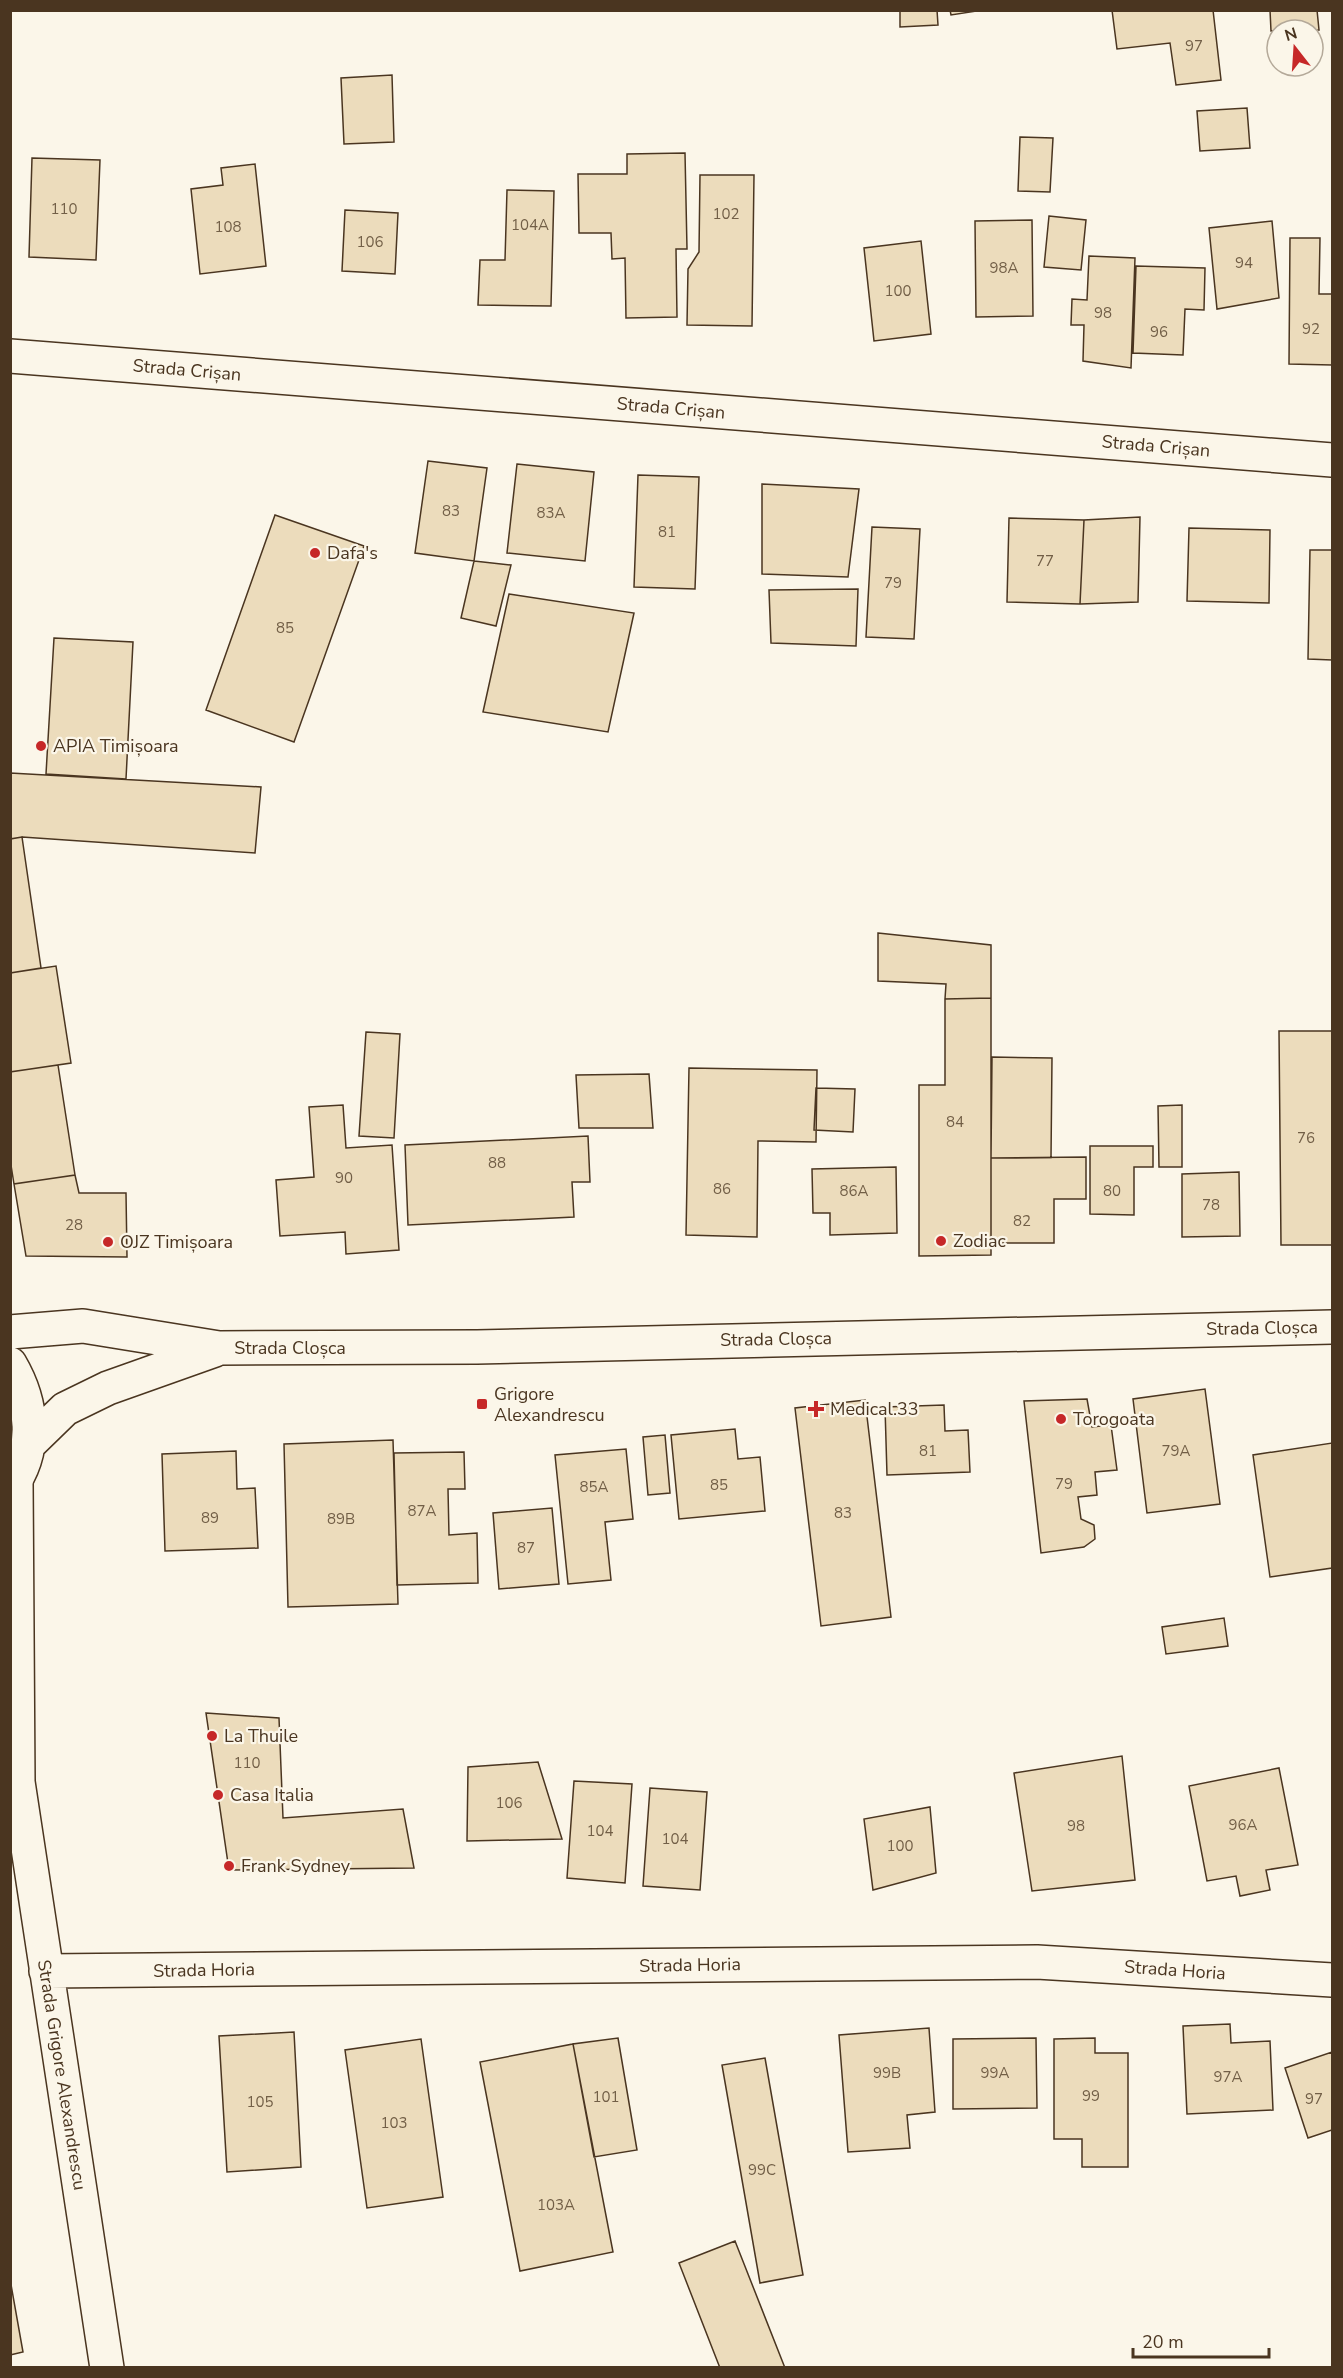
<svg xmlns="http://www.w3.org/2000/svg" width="1343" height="2378" viewBox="0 0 1343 2378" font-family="'Nunito Sans',sans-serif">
  <rect width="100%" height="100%" fill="#fbf6e9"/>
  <path fill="#ecdcbc" stroke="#4a3520" stroke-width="1.5" d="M 900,10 L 937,10 L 938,25 L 900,27 Z
    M 950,10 L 983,10 L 951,15 Z
    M 1112,10 L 1213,10 L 1221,80 L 1176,85 L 1170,43 L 1117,49 Z
    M 1270,10 L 1317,10 L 1319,30 L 1271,31 Z
    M 392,75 L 394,142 L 344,144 L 341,78 Z
    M 1247,108 L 1250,148 L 1200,151 L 1197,111 Z
    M 1020,137 L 1053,138 L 1050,192 L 1018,191 Z
    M 685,153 L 687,249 L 676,249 L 677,317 L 626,318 L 625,258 L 612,259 L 611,233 L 579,233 L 578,174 L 627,174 L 627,154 Z
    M 32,158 L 100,160 L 96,260 L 29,257 Z
    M 255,164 L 266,266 L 200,274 L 191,189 L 223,185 L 221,168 Z
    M 700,175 L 754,175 L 752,326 L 687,325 L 688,269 L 699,252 Z
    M 507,190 L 554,191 L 551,306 L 478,305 L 480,260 L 505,260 Z
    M 345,210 L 398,213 L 395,274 L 342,271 Z
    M 1049,216 L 1086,220 L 1081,270 L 1044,267 Z
    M 1032,220 L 1033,316 L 976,317 L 975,221 Z
    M 1272,221 L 1279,298 L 1217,309 L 1209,228 Z
    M 1290,238 L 1320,238 L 1319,294 L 1332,294 L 1332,365 L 1289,364 Z
    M 921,241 L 931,334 L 874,341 L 864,248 Z
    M 1089,256 L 1135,258 L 1131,368 L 1083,361 L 1084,325 L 1071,325 L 1072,299 L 1087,300 Z
    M 1136,266 L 1205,268 L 1204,310 L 1185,309 L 1183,355 L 1133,353 Z
    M 428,461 L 487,468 L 474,561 L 415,553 Z
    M 517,464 L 594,472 L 585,561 L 507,553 Z
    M 638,475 L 699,477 L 695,589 L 634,587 Z
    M 762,484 L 859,489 L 848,577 L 762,574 Z
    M 275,515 L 364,546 L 294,742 L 206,710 Z
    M 1140,517 L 1138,602 L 1080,604 L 1084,520 Z
    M 1009,518 L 1084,520 L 1080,604 L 1007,602 Z
    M 872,527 L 920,529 L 914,639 L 866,637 Z
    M 1189,528 L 1270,530 L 1269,603 L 1187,601 Z
    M 1310,550 L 1332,550 L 1332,660 L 1308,659 Z
    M 474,561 L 511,565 L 496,626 L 461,618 Z
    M 858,589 L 856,646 L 771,643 L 769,590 Z
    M 509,594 L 634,613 L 608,732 L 483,712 Z
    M 54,638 L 133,642 L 126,779 L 46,774 Z
    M 10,773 L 261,787 L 255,853 L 22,837 L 10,839 Z
    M 22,837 L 41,968 L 10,973 L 10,839 Z
    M 878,933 L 991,945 L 991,998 L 945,999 L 946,984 L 878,981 Z
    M 56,966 L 71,1063 L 10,1072 L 10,973 Z
    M 991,998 L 991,1255 L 919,1256 L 919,1085 L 945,1085 L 945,999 Z
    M 1279,1031 L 1332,1031 L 1332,1245 L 1281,1245 Z
    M 366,1032 L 400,1034 L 394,1138 L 359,1136 Z
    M 992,1057 L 1052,1058 L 1051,1158 L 991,1158 Z
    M 58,1065 L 75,1175 L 14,1184 L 10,1159 L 10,1072 Z
    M 689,1068 L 817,1070 L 816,1142 L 758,1141 L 757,1237 L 686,1235 Z
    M 649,1074 L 653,1128 L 579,1128 L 576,1075 Z
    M 816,1088 L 855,1089 L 853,1132 L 814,1130 Z
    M 343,1105 L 346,1148 L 392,1145 L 399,1250 L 346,1254 L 345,1232 L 280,1236 L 276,1180 L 314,1177 L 309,1107 Z
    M 1182,1105 L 1182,1167 L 1159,1167 L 1158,1106 Z
    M 588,1136 L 590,1182 L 572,1182 L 574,1217 L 408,1225 L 405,1145 Z
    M 1090,1146 L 1153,1146 L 1153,1167 L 1134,1167 L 1134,1215 L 1090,1214 Z
    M 1086,1157 L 1086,1199 L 1054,1199 L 1054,1243 L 991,1243 L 991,1158 Z
    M 896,1167 L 897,1233 L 830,1235 L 830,1213 L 813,1213 L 812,1169 Z
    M 1239,1172 L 1240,1236 L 1182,1237 L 1182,1174 Z
    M 75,1175 L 79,1193 L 126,1193 L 127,1257 L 26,1256 L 14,1184 Z
    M 1205,1389 L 1220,1504 L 1147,1513 L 1133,1399 Z
    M 1087,1399 L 1092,1427 L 1111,1425 L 1117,1470 L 1095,1472 L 1097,1495 L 1078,1497 L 1081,1519 L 1094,1525 L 1095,1539 L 1084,1547 L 1041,1553 L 1024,1401 Z
    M 865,1400 L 891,1617 L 821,1626 L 795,1408 Z
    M 944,1405 L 945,1431 L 968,1430 L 970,1472 L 887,1475 L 885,1407 Z
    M 735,1429 L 738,1459 L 760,1457 L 765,1511 L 679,1519 L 671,1435 Z
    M 665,1435 L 670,1493 L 648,1495 L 643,1437 Z
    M 393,1440 L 398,1604 L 288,1607 L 284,1444 Z
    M 1332,1443 L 1332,1568 L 1270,1577 L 1253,1455 Z
    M 626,1449 L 633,1519 L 605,1522 L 611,1580 L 568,1584 L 555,1455 Z
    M 236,1451 L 237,1489 L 255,1488 L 258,1548 L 165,1551 L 162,1454 Z
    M 464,1452 L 465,1489 L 448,1489 L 449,1535 L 477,1533 L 478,1583 L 397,1585 L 394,1453 Z
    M 552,1508 L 559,1584 L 499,1589 L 493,1513 Z
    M 1224,1618 L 1228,1646 L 1166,1654 L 1162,1627 Z
    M 206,1713 L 279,1718 L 283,1818 L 403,1809 L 414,1868 L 229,1870 Z
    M 1122,1756 L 1135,1880 L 1032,1891 L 1014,1773 Z
    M 538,1762 L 562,1839 L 467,1841 L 468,1767 Z
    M 1279,1768 L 1298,1865 L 1266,1870 L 1270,1890 L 1240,1896 L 1236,1876 L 1207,1881 L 1189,1786 Z
    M 574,1781 L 632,1784 L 625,1883 L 567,1878 Z
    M 650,1788 L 707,1792 L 700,1890 L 643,1886 Z
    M 930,1807 L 936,1873 L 873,1890 L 864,1819 Z
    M 1230,2024 L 1231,2043 L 1270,2041 L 1273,2110 L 1187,2114 L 1183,2026 Z
    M 929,2028 L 935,2112 L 907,2115 L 910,2148 L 848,2152 L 839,2035 Z
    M 294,2032 L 301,2167 L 227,2172 L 219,2036 Z
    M 618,2038 L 637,2150 L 594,2157 L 573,2044 Z
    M 1036,2038 L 1037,2108 L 953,2109 L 953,2039 Z
    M 1095,2038 L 1095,2053 L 1128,2053 L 1128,2167 L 1082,2167 L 1082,2139 L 1054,2139 L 1054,2039 Z
    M 421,2039 L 443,2197 L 367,2208 L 345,2050 Z
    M 573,2044 L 613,2252 L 520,2271 L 480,2062 Z
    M 1332,2052 L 1332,2130 L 1308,2138 L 1285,2068 Z
    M 765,2058 L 803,2275 L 760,2283 L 722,2065 Z
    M 735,2241 L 785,2368 L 720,2368 L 679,2263 Z
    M 10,2279 L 23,2352 L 10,2355 Z"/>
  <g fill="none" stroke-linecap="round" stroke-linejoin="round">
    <defs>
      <path id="minor" d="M 10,356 L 1332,460
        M 16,1481 L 18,1782 L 107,2368
        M 46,1971 L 1037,1962 L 1332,1980"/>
      <path id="major" d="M 10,1332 L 83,1326 L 219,1348 L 477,1347 L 1332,1327
        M 10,1364 C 33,1403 38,1450 10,1488
        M 29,1444 L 65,1409 L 108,1388 L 215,1350"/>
    </defs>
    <use href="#minor" stroke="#4a3520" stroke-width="36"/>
    <use href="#major" stroke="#4a3520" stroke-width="36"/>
    <use href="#minor" stroke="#fbf6e9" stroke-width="33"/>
    <use href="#major" stroke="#fbf6e9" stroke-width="33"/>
  </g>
  <g fill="#c62828" stroke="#fbf6e9" stroke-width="2">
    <circle cx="315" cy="553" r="6"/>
    <circle cx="41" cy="746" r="6"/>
    <circle cx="941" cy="1241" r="6"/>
    <circle cx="108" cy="1242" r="6"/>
    <rect x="476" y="1398" width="12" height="12" rx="3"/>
    <path d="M813 1400h6v6h6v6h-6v6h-6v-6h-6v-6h6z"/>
    <circle cx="1061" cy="1419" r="6"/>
    <circle cx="212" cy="1736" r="6"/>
    <circle cx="218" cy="1795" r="6"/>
    <circle cx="229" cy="1866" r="6"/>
  </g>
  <g text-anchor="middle" stroke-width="4.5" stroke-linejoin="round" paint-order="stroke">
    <g font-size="15" fill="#725f47">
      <text x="1194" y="51">97</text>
      <text x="64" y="214">110</text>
      <text x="726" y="219">102</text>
      <text x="530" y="230">104A</text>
      <text x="228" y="232">108</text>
      <text x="370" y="247">106</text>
      <text x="1244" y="268">94</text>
      <text x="1004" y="273">98A</text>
      <text x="898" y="296">100</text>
      <text x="1103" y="318">98</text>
      <text x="1311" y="334">92</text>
      <text x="1159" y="337">96</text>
      <text x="451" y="516">83</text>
      <text x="551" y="518">83A</text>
      <text x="667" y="537">81</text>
      <text x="1045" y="566">77</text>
      <text x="893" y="588">79</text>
      <text x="285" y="633">85</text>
      <text x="955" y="1127">84</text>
      <text x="1306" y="1143">76</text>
      <text x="497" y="1168">88</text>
      <text x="344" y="1183">90</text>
      <text x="722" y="1194">86</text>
      <text x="854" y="1196">86A</text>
      <text x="1112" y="1196">80</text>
      <text x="1211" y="1210">78</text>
      <text x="1022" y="1226">82</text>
      <text x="74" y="1230">28</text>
      <text x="928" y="1456">81</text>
      <text x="1176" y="1456">79A</text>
      <text x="1064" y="1489">79</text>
      <text x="719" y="1490">85</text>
      <text x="594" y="1492">85A</text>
      <text x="422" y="1516">87A</text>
      <text x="843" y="1518">83</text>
      <text x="210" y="1523">89</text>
      <text x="341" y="1524">89B</text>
      <text x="526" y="1553">87</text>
      <text x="247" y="1768">110</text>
      <text x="509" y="1808">106</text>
      <text x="1243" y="1830">96A</text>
      <text x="1076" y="1831">98</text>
      <text x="600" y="1836">104</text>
      <text x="675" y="1844">104</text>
      <text x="900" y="1851">100</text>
      <text x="887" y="2078">99B</text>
      <text x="995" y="2078">99A</text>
      <text x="1228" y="2082">97A</text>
      <text x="1091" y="2101">99</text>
      <text x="606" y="2102">101</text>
      <text x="1314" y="2104">97</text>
      <text x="260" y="2107">105</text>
      <text x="394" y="2128">103</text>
      <text x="762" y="2175">99C</text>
      <text x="556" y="2210">103A</text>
    </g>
    <g font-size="18" fill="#4a3520" stroke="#fbf6e9">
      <text transform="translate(187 370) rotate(5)" y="6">Strada Crișan</text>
      <text transform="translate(671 408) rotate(5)" y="6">Strada Crișan</text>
      <text transform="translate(1156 446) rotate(5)" y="6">Strada Crișan</text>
      <text transform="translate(1262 1328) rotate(-1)" y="6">Strada Cloșca</text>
      <text transform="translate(776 1339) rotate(-1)" y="6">Strada Cloșca</text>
      <text x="290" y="1354">Strada Cloșca</text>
      <text transform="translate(690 1965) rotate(-1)" y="6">Strada Horia</text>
      <text transform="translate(204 1970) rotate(-1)" y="6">Strada Horia</text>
      <text transform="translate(1175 1970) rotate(4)" y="6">Strada Horia</text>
      <text transform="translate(62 2075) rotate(81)" y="6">Strada Grigore Alexandrescu</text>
    </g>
    <g font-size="18" fill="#4a3520" stroke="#fbf6e9" text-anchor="start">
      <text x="327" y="559">Dafa's</text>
      <text x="53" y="752">APIA Timișoara</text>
      <text x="953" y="1247">Zodiac</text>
      <text x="120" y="1248">OJZ Timișoara</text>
      <text x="494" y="1400">Grigore<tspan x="494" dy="21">Alexandrescu</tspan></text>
      <text x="830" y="1415">Medical.33</text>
      <text x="1073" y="1425">Torogoata</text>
      <text x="224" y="1742">La Thuile</text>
      <text x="230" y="1801">Casa Italia</text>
      <text x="241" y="1872">Frank Sydney</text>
    </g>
  </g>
  <rect width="1343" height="2378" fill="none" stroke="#4a3520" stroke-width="24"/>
  <g transform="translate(1295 48) rotate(343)"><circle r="28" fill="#fbf6e9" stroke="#b4a999" stroke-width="1.5"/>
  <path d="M0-4.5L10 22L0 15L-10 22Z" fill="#c62828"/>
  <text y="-9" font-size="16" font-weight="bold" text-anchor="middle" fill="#4a3520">N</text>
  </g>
  <path d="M1133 2348v9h136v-9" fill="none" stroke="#4a3520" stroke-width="3"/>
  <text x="1142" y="2348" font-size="18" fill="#4a3520" stroke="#fbf6e9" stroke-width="4.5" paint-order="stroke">20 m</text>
</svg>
